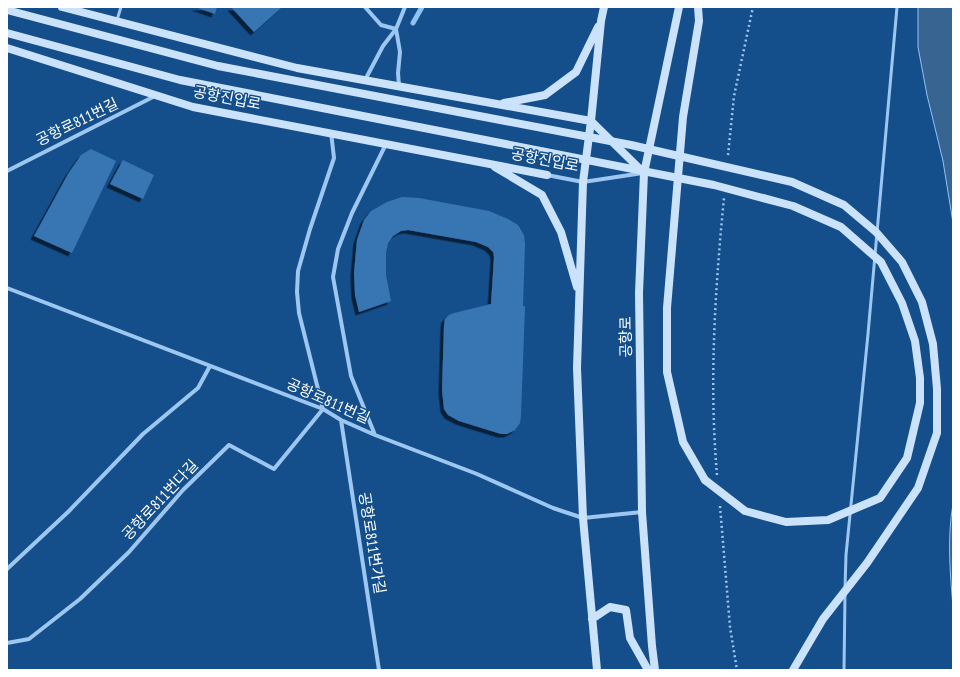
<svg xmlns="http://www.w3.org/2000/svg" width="960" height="677" viewBox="0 0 960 677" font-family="'PT Sans Narrow','Noto Sans KR',sans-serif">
  <defs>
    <filter id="shadow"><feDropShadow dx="-3.5" dy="3.5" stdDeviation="0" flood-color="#0009"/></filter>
  </defs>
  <rect width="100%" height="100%" fill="#144f8c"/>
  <path fill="#386491" stroke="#8fc3f3" d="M 918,7 L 953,7 L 953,223 L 943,161 L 927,95 L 918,47 Z
    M 953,504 L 953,607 C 950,572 947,538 953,504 Z"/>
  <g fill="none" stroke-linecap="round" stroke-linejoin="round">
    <path stroke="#8fc3f3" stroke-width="5" d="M 413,23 L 422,7"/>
  </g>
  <path fill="#3876b3" filter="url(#shadow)" d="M 195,7 L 217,7 L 215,14 Z
    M 231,7 L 282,7 L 254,32 Z
    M 91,149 L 116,161 L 72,253 L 34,236 L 68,174 L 81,155 Z
    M 123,160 L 154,175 L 143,199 L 110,184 Z
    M 402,197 L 419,198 L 489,211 L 508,219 L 518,225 L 524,235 L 525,244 L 523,306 L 525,306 L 521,416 L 520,423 L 515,430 L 507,434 L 501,434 L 459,421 L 448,415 L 444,409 L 442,390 L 444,325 L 445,319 L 449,315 L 454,313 L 491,304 L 494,257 L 493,252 L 488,247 L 476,242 L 408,230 L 401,231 L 393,236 L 388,243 L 386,253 L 386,275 L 391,301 L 359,312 L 355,295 L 354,273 L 357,240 L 364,220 L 371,211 L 387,202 Z"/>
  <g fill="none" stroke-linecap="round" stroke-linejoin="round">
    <path stroke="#9dc7f0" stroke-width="2.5" stroke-dasharray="2 3" stroke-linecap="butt" d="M 728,155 L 734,96 L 753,7
      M 717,475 C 709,382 715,290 724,198
      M 720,506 L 730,627 L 737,670"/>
    <path stroke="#9dc7f0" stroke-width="3" d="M 117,20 L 121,7
      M 845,588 L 846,555 L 868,334 L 897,7
      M 844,670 L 845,594"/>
    <path stroke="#9dc7f0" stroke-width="4" d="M 365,7 L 381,25 L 396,29 L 400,52 L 398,73 L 399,86
      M 365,80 L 383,46 L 396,29 L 405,7
      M 7,171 L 155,96
      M 547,175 L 583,182 L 643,173
      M 7,288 L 323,409 L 341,420 L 375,435 L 477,474 L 553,508 L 583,518 L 642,512
      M 341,420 L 379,670
      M 375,435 L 351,376 L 333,277 L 338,249 L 352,213 L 386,144
      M 7,569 L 68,512 L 143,434 L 198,388 L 210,366
      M 7,643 L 29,639 L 80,599 L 129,552 L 183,490 L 229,445 L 274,469 L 323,409 L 299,313 L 297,292 L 298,271 L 310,229 L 334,158 L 331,132"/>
    <path stroke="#cbe2fb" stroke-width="8" d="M 62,7 L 297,68 L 591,121 L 644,173
      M 698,7 L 699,21 L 683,117 L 667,308 L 667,372 L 683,442 L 705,480
      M 7,48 L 193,107 L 547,175
      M 504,103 L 545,95 L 576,72 L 598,27
      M 495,167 L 542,195 L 561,232 L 577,287
      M 592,619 L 610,607 L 626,610 L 630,638 L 648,670
      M 597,670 L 583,518 L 577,368 L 583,182 L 591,121 L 601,21 L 604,7
      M 655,670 L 652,646 L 642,512 L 639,293 L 644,173 L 679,7"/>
    <path stroke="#cbe2fb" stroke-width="8" d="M 7,10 L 218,66 L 631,145 L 792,182 L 844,205 L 876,232 L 902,262 L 922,302 L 933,344 L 937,389 L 937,433 L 918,488 L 867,563 L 823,619 L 793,670
      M 7,33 L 180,80 L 714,185 L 793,206 L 841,227 L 881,262 L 902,303 L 915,341 L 920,378 L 920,403 L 907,458 L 880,498 L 828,520 L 786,522 L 745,511 L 705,480"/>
  </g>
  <g text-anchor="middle" stroke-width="3" stroke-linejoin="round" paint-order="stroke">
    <g font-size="15" fill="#fff" stroke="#144f8c">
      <text transform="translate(227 98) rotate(11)" y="5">공항진입로</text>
      <text transform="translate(77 122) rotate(-26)" y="5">공항로811번길</text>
      <text transform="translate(545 160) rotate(11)" y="5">공항진입로</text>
      <text transform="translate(626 337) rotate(-91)" y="5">공항로</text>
      <text transform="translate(328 401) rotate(24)" y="5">공항로811번길</text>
      <text transform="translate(160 500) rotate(-47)" y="5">공항로811번다길</text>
      <text transform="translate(372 543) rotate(81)" y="5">공항로811번가길</text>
    </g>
  </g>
  <rect width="960" height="677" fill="none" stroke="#ffffff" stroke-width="16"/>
</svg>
